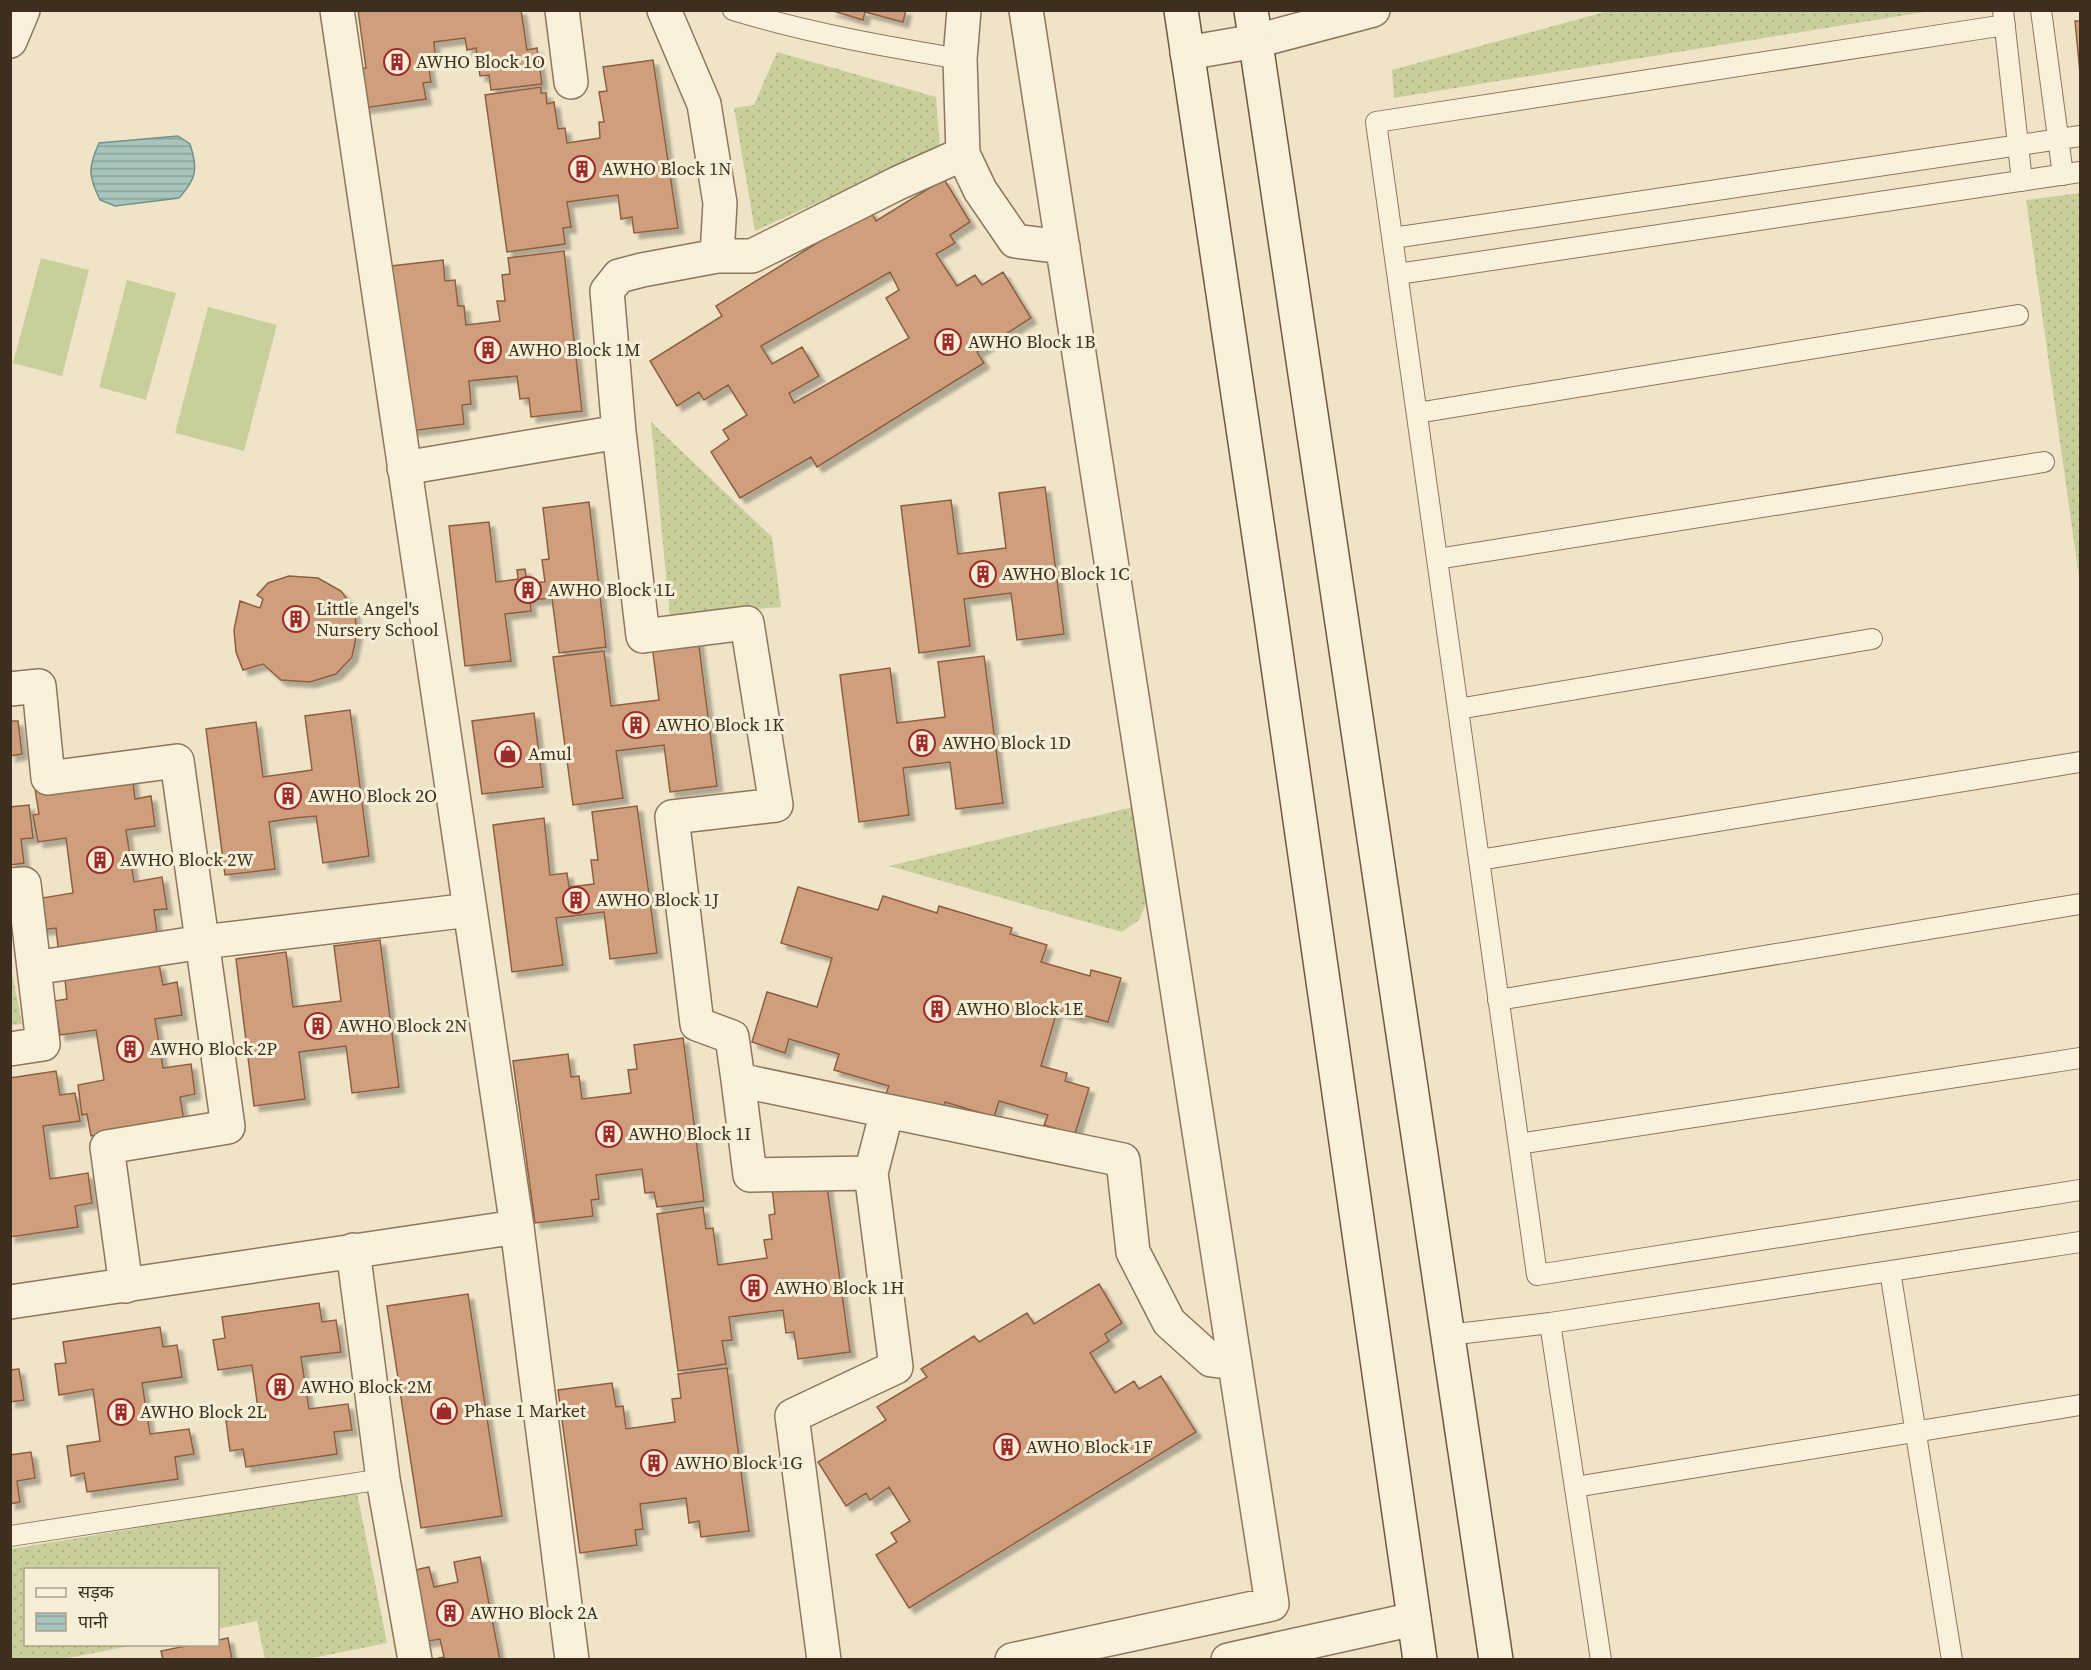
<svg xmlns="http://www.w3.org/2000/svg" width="2091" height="1670" viewBox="0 0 2091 1670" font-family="'Source Serif 4','Noto Sans Devanagari',serif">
  <defs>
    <pattern id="grass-dots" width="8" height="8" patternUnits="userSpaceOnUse" patternTransform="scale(1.5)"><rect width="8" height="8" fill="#c9cf9b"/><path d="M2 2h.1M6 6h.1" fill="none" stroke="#aeb285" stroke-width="1.8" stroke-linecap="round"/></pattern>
    <pattern id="water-rules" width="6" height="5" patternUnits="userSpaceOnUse" patternTransform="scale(1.5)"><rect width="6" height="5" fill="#a9c4bc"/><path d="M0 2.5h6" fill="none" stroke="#8ba098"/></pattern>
    <filter id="shadow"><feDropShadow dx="5.5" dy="5.5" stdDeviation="1.5" flood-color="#0004"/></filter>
  </defs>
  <rect width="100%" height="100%" fill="#f0e4c8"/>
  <path fill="url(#grass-dots)" d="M 1608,11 L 1609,10 L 1931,11 L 1394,98 L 1392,70 Z
    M 777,52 L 936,97 L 940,147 L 755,231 L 734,108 L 754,105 Z
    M 2080,193 L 2080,584 L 2026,200 Z
    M 651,422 L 772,537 L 781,607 L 670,616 Z
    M 1133,807 L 1146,904 L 1139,920 L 1122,932 L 889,866 Z
    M 10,962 L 22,1024 L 11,1025 L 10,1025 Z
    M 357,1492 L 387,1643 L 308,1659 L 265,1659 L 257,1621 L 218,1629 L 218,1570 L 26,1570 L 26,1644 L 135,1645 L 63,1659 L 11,1660 L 11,1549 Z"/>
  <path fill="#c9cf9b" d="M 41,258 L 89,270 L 62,376 L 13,363 Z
    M 127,280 L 176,293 L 146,400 L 99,387 Z
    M 208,307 L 277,325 L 244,451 L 175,433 Z"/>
  <path fill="url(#water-rules)" stroke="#6f938a" stroke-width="1.5" d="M 178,136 L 190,144 C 198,169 197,178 179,198 L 115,206 L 100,200 C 88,175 88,168 99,143 Z"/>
  <path fill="#cf9f7d" stroke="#8d5f41" stroke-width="1.5" fill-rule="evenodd" filter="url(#shadow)" d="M 358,10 L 521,10 L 527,50 L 537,48 L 542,84 L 491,90 L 489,75 L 480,76 L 476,48 L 467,50 L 465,38 L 434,42 L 435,54 L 427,55 L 431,82 L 423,83 L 426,99 L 364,108 L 358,69 L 366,68 Z
    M 830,10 L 906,10 L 903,22 L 865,12 L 863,20 Z
    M 2075,21 L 2080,21 L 2080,73 Z
    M 653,60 L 678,228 L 634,233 L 632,217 L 621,219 L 618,195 L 567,202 L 571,227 L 563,228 L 565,244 L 507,252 L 485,95 L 541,87 L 541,93 L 546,93 L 547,104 L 554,102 L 558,129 L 565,128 L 567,143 L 600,138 L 599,122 L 604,122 L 599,92 L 607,91 L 603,67 Z
    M 944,179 L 970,222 L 950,235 L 955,243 L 936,254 L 957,286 L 975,275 L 982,285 L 1003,272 L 1031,318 L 977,352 L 984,363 L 817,467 L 811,457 L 740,498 L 711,452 L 729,439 L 723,430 L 747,415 L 728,385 L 704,400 L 699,392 L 677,406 L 650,361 L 722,316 L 716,306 L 870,210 L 876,221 ZM 890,272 L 899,290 L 886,298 L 909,338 L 794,403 L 789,393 L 819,376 L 802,347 L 772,364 L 761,346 Z
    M 564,251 L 582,411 L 531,417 L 529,398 L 520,399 L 517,376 L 469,381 L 471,404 L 462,405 L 464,424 L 410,431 L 391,266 L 443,260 L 445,281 L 455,280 L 458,306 L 464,306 L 466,325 L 500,321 L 497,301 L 505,301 L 502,275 L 510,274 L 508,258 Z
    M 1045,487 L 1064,634 L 1017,640 L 1011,593 L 964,599 L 970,646 L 919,653 L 901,506 L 951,500 L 958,554 L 1006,548 L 999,493 Z
    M 589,502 L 606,647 L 559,653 L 552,598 L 530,600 L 531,611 L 505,614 L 511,661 L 465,666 L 449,526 L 489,522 L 496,582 L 518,579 L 517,570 L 525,569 L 527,583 L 545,582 L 542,560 L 549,559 L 543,508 Z
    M 289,576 L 318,578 L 341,591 L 354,608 L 357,633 L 352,657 L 336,674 L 310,682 L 281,680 L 263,664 L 243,670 L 236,652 L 234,630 L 240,601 L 260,608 L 263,599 L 257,595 L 268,583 Z
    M 698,639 L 717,786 L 670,792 L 664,745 L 616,751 L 623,798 L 573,805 L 553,657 L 604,651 L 611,706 L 659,700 L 652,645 Z
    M 984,656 L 1003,803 L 956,809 L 950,762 L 903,768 L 909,815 L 859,822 L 840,675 L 890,668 L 897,723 L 945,717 L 938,662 Z
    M 350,710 L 369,856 L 323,863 L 316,816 L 294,818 L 269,822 L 275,869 L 225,875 L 206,729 L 256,722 L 263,777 L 312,770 L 305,716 Z
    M 534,713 L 543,787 L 482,794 L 472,721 Z
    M 10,721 L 18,721 L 22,754 L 10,756 Z
    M 132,775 L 135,799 L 151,796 L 155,826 L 126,830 L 134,882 L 162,877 L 167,909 L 154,910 L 157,933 L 58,947 L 56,928 L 40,930 L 36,899 L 73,893 L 66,838 L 38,842 L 33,815 L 39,814 L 35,789 Z
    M 29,805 L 33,838 L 21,839 L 24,863 L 10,865 L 10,807 Z
    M 637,806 L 657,953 L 610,959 L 604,912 L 556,918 L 563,965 L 512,972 L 493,825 L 544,818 L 550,875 L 567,873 L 569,887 L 594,884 L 591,860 L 598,860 L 592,812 Z
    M 798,887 L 878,910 L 883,896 L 937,913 L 939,906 L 1012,928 L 1010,934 L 1047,945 L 1041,962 L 1090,976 L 1091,970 L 1121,978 L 1108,1022 L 1082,1015 L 1081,1018 L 1057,1011 L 1041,1066 L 1067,1073 L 1065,1081 L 1089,1088 L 1075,1134 L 1044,1125 L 1048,1115 L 999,1101 L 994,1117 L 945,1102 L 942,1113 L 885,1096 L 889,1086 L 834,1070 L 839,1054 L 789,1039 L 785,1053 L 752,1042 L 767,992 L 817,1007 L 832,958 L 781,943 Z
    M 380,940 L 399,1087 L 352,1093 L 346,1046 L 299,1052 L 305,1099 L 254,1106 L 236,959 L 286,952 L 293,1007 L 341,1001 L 334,946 Z
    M 159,964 L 163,985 L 177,982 L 182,1015 L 155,1019 L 163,1068 L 191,1064 L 195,1094 L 180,1097 L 184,1121 L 91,1136 L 87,1114 L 82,1115 L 78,1085 L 104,1080 L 96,1030 L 60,1035 L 54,1001 L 67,999 L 65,979 Z
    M 683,1038 L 704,1201 L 657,1207 L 654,1192 L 645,1193 L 642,1169 L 596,1175 L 599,1199 L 591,1200 L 593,1216 L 535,1223 L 513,1061 L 568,1054 L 571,1077 L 579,1076 L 582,1099 L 631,1093 L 628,1070 L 637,1069 L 634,1045 Z
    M 56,1071 L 60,1095 L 75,1093 L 80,1121 L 43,1126 L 50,1179 L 88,1173 L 92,1203 L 75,1206 L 78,1227 L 10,1237 L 10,1078 Z
    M 826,1179 L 850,1352 L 798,1359 L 794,1332 L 786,1333 L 783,1310 L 729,1317 L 732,1340 L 722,1341 L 726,1364 L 678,1371 L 657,1214 L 703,1207 L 706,1229 L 713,1228 L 718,1265 L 767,1258 L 764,1240 L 772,1239 L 769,1215 L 775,1214 L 772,1187 Z
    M 1099,1284 L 1122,1323 L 1105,1334 L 1109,1341 L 1090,1353 L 1115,1393 L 1134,1381 L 1139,1389 L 1161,1376 L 1196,1432 L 909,1608 L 876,1555 L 897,1542 L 891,1533 L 910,1521 L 889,1487 L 870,1500 L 866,1493 L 846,1506 L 818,1462 L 886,1420 L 877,1407 L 927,1377 L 921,1369 L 974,1336 L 979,1342 L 1027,1313 L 1034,1324 Z
    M 468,1294 L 502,1516 L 421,1528 L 387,1306 Z
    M 319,1303 L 322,1322 L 336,1320 L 341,1352 L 301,1357 L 309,1409 L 348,1404 L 352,1430 L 334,1432 L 337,1454 L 246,1467 L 243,1449 L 230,1451 L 226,1421 L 259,1416 L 252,1365 L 218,1370 L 213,1340 L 225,1338 L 222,1317 Z
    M 160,1327 L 163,1347 L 177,1345 L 182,1377 L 142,1383 L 150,1434 L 189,1429 L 194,1454 L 175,1457 L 178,1479 L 87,1492 L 84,1473 L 71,1476 L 67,1446 L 100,1441 L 93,1389 L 59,1395 L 55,1364 L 66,1363 L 63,1342 Z
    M 727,1368 L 749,1531 L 701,1537 L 699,1521 L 689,1523 L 686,1498 L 640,1504 L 643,1529 L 635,1530 L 637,1545 L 580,1553 L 558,1390 L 612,1383 L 616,1407 L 623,1406 L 626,1429 L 675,1422 L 672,1399 L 681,1398 L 678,1374 Z
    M 19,1369 L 24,1400 L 10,1402 L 10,1370 Z
    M 31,1452 L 35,1478 L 17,1481 L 20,1502 L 10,1504 L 10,1455 Z
    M 480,1557 L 500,1660 L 430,1660 L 444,1657 L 440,1639 L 416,1643 L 402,1573 L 429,1567 L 434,1587 L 458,1582 L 454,1562 Z
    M 228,1638 L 232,1660 L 163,1660 L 161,1651 L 195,1644 L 218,1644 L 218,1640 Z"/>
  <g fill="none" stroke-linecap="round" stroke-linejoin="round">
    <defs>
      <path id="lane" d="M 733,10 C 808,33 883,46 960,59
        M 2003,10 L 2022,181
        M 2041,10 L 2063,175
        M 2005,25 L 1376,122 L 1537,1275 L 2080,1190
        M 1393,238 L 2080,136
        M 1398,274 L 2080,172
        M 1417,413 L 2018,315
        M 1437,559 L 2044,462
        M 1458,709 L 1872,639
        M 1479,860 L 2080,762
        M 1498,1000 L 2080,904
        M 1519,1144 L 2080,1058
        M 1890,1271 L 1952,1660
        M 1550,1323 L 1601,1660
        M 1448,1335 L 1550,1323 L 2080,1242
        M 1575,1487 L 2080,1405
        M 10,1536 L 383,1479"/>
      <path id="street" d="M 337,10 L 517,1227 L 572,1660
        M 562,10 L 571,82
        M 10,41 L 23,10
        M 1187,53 L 1256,41 L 1373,10
        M 963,154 L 960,59 L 964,10
        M 717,256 L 752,256 L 898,183 L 963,154 L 980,190 L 1015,241 L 1063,247
        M 619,432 L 643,636 L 747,623 L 776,805 L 672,817 L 697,1024 L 732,1037 L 738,1080 L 1123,1160 L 1133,1252 L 1169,1322 L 1211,1360 L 1235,1363
        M 404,468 L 619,432 L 607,291 L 619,276 L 642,270 L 717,256 L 720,203 L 704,104 L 664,10
        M 10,689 L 39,686 L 48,778 L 177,761 L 228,1127 L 107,1147 L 126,1286
        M 10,885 L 24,884 L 43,1044 L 10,1049
        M 34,968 L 203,942 L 470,910
        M 738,1080 L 750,1175 L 871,1173
        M 353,1250 L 383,1479 L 415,1660
        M 10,1302 L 517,1227
        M 824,1660 L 792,1416 L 896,1367 L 871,1173 L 887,1111
        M 1012,1660 L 1272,1604 L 1026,10
        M 1228,1660 L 1414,1619"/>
      <path id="secondary" d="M 1181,10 L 1271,617 L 1420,1660
        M 1251,10 L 1496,1660"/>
    </defs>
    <use href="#lane" stroke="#8d765c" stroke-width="22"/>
    <use href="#street" stroke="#8d765c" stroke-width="36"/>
    <use href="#secondary" stroke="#6f573f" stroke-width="36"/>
    <use href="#lane" stroke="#faf1dc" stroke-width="20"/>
    <use href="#street" stroke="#faf1dc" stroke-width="33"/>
    <use href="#secondary" stroke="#faf1dc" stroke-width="33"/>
  </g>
  <defs>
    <symbol id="building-ring" viewBox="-11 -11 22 22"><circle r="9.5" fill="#f7eed8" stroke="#9e2a2b" stroke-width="1.5"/><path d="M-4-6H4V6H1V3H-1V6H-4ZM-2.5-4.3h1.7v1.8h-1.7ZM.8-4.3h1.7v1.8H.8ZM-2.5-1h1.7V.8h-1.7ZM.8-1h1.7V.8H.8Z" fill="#9e2a2b"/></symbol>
    <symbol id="shop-ring" viewBox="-11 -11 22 22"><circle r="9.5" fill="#f7eed8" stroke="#9e2a2b" stroke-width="1.5"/><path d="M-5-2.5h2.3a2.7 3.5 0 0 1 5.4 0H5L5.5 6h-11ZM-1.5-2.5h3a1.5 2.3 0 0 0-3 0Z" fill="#9e2a2b"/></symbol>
  </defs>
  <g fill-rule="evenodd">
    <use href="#building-ring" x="382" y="47" width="30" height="30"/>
    <use href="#building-ring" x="567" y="154" width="30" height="30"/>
    <use href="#building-ring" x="933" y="327" width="30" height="30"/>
    <use href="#building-ring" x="473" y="335" width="30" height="30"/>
    <use href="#building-ring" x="968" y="559" width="30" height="30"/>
    <use href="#building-ring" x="513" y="575" width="30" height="30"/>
    <use href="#building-ring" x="281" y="604" width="30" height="30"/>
    <use href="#building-ring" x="621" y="710" width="30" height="30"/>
    <use href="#building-ring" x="907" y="728" width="30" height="30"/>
    <use href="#shop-ring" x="493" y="739" width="30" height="30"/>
    <use href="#building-ring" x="273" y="781" width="30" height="30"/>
    <use href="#building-ring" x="85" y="845" width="30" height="30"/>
    <use href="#building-ring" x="561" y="885" width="30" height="30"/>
    <use href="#building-ring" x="922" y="994" width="30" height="30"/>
    <use href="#building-ring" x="303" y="1011" width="30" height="30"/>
    <use href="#building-ring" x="115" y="1034" width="30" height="30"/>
    <use href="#building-ring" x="594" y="1119" width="30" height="30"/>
    <use href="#building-ring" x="739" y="1273" width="30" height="30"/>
    <use href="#building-ring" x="265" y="1372" width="30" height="30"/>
    <use href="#shop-ring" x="429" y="1396" width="30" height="30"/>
    <use href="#building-ring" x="106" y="1397" width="30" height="30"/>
    <use href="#building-ring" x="992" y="1432" width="30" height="30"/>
    <use href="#building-ring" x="639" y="1448" width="30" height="30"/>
    <use href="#building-ring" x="435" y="1598" width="30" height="30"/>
  </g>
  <g text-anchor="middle" stroke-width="6" stroke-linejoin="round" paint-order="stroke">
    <g font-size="18" fill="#3d2e20" stroke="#f7eed8" text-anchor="start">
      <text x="416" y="68">AWHO Block 1O</text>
      <text x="602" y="175">AWHO Block 1N</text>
      <text x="968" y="348">AWHO Block 1B</text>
      <text x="508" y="356">AWHO Block 1M</text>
      <text x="1002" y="580">AWHO Block 1C</text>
      <text x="548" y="596">AWHO Block 1L</text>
      <text x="316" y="615">Little Angel's<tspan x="316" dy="21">Nursery School</tspan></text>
      <text x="656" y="731">AWHO Block 1K</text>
      <text x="942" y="749">AWHO Block 1D</text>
      <text x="528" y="760">Amul</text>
      <text x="308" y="802">AWHO Block 2O</text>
      <text x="120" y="866">AWHO Block 2W</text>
      <text x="596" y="906">AWHO Block 1J</text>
      <text x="956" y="1015">AWHO Block 1E</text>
      <text x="338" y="1032">AWHO Block 2N</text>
      <text x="150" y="1055">AWHO Block 2P</text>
      <text x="628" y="1140">AWHO Block 1I</text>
      <text x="774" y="1294">AWHO Block 1H</text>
      <text x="300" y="1393">AWHO Block 2M</text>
      <text x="464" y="1417">Phase 1 Market</text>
      <text x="140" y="1418">AWHO Block 2L</text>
      <text x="1026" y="1453">AWHO Block 1F</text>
      <text x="674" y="1469">AWHO Block 1G</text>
      <text x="470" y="1619">AWHO Block 2A</text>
    </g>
  </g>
  <rect width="2091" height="1670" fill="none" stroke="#3d2e20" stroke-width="24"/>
  <rect x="24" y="1568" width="195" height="78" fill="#f7eed8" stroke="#ada18e" stroke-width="1.5"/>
  <rect x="36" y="1588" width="30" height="9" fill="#faf1dc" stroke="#ada18e" stroke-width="1.5"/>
  <text x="78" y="1598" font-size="18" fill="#3d2e20">सड़क</text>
  <rect x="36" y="1613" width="30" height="18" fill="url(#water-rules)" stroke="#ada18e" stroke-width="1.5"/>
  <text x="78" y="1628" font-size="18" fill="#3d2e20">पानी</text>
</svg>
